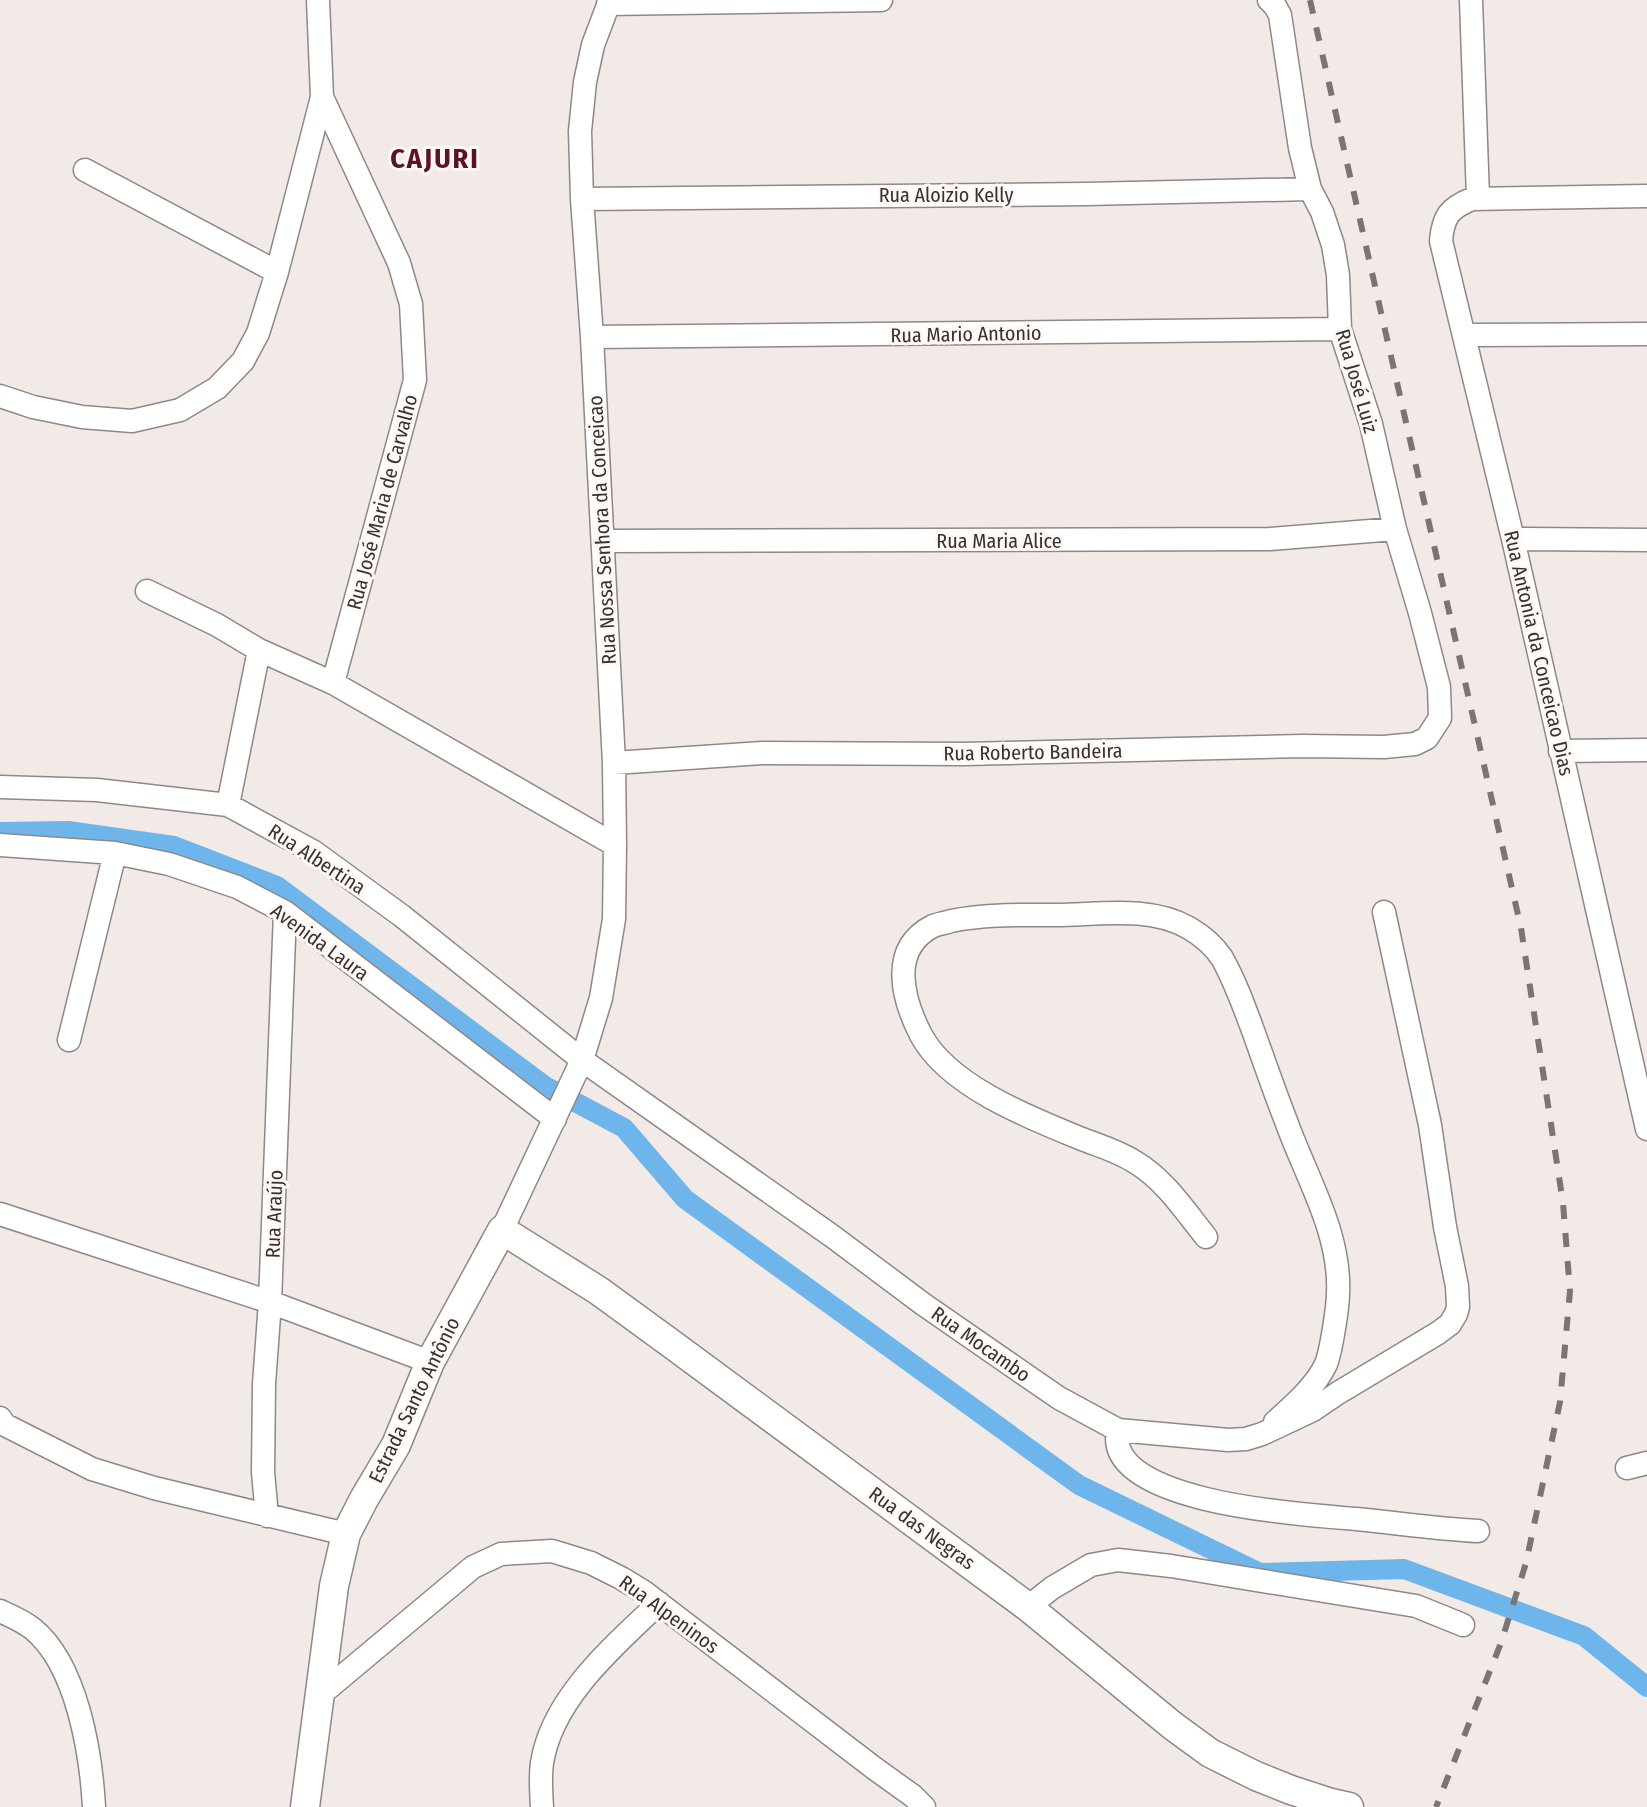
<svg xmlns="http://www.w3.org/2000/svg" width="1647" height="1807" viewBox="0 0 1647 1807" font-family="'Fira Sans Condensed',sans-serif">
  <rect width="100%" height="100%" fill="#f1eae6"/>
  <g fill="none" stroke-linecap="round" stroke-linejoin="round">
    <path stroke="#6eb5eb" stroke-width="20" d="M 0,832 L 68,831 L 174,846 L 277,886 L 545,1086 L 624,1128 L 685,1199 L 1079,1485 L 1260,1573 L 1404,1569 L 1584,1636 L 1647,1687"/>
    <defs>
      <path id="minor" d="M 1471,0 L 1478,198
        M 608,4 L 881,0
        M 322,97 L 399,263 L 411,304 L 415,380 L 333,683
        M 85,170 L 277,272
        M 1647,196 L 1472,199 C 1449,208 1443,217 1441,241 L 1513,539 L 1647,1129
        M 582,199 L 1086,194 L 1310,189
        M 1465,335 L 1647,334
        M 592,337 L 1340,329
        M 0,396 L 33,407 L 82,417 L 132,421 L 180,410 L 217,388 L 243,361 L 258,333 L 277,272 L 322,97 L 318,0
        M 1513,539 L 1647,540
        M 603,541 L 1270,539 L 1395,529
        M 147,591 L 217,625 L 259,650 L 333,683 L 615,845
        M 1560,751 L 1647,750
        M 614,763 L 762,753 L 964,754 L 1302,746 L 1384,747 L 1415,744 L 1427,738 L 1440,718 L 1439,687 L 1420,613 L 1395,529 L 1371,424 L 1340,329 L 1338,275 L 1333,245 L 1322,212 L 1310,189 L 1300,148 L 1280,15 L 1275,6 L 1269,0
        M 0,787 L 97,790 L 228,805 L 314,852 L 402,916 L 582,1060 L 832,1236 L 923,1304 L 1027,1376 L 1059,1398 L 1118,1430 L 1228,1440 L 1246,1439 L 1262,1434 L 1313,1410 L 1338,1393 L 1438,1333 L 1450,1324 L 1456,1314 L 1458,1307 L 1457,1286 L 1445,1227 L 1430,1125 L 1384,912
        M 228,805 L 259,650
        M 0,845 L 115,853 L 169,864 L 237,887 L 285,912 L 555,1119
        M 69,1040 L 115,853
        M 0,1214 L 270,1302 L 430,1362
        M 502,1230 L 582,1060 L 601,998 L 614,919 L 615,845 L 614,763 L 592,337 L 582,199 L 580,131 L 585,82 L 593,45 L 610,0
        M 1206,1237 C 1185,1211 1164,1179 1135,1162 C 1118,1151 1100,1146 1082,1139 C 1030,1118 948,1086 921,1035 C 903,1000 888,949 933,926 C 938,924 945,923 951,921 C 986,914 1019,915 1055,915 C 1098,915 1149,905 1189,928 C 1201,935 1214,946 1222,958 C 1236,983 1245,1009 1255,1036 C 1265,1064 1275,1093 1286,1121 C 1306,1177 1341,1233 1338,1293 C 1338,1308 1331,1351 1326,1364 C 1316,1386 1293,1406 1275,1422
        M 0,1418 L 5,1425 L 92,1469 L 154,1488 L 346,1534
        M 1118,1430 C 1102,1504 1309,1515 1356,1519 C 1397,1523 1437,1529 1478,1531
        M 1627,1468 L 1647,1463
        M 267,1516 L 263,1472 L 264,1384 L 270,1302 L 285,912
        M 1028,1607 L 1052,1588 L 1091,1565 L 1118,1560 L 1171,1566 L 1416,1606 L 1463,1625
        M 0,1611 C 11,1616 23,1621 33,1629 C 77,1665 91,1753 94,1807
        M 320,1695 L 473,1567 L 501,1554 L 552,1551 L 591,1563 L 621,1578 L 644,1592 L 874,1768 L 913,1796 L 924,1807
        M 542,1807 C 541,1792 540,1777 542,1763 C 552,1698 614,1646 659,1603"/>
      <path id="major" d="M 305,1807 L 334,1586 L 346,1534 L 364,1499 L 396,1445 L 430,1362 L 502,1230 L 599,1291 L 673,1345 L 1028,1607 L 1173,1726 L 1210,1753 L 1256,1776 L 1291,1790 L 1331,1803 L 1349,1807"/>
    </defs>
    <use href="#minor" stroke="#8f8886" stroke-width="25"/>
    <use href="#major" stroke="#8f8886" stroke-width="31"/>
    <use href="#minor" stroke="#fff" stroke-width="22"/>
    <use href="#major" stroke="#fff" stroke-width="28"/>
    <path stroke="#7a7573" stroke-width="6" stroke-dasharray="14 14" stroke-linecap="butt" d="M 1310,0 L 1521,928 L 1563,1203 L 1570,1291 L 1560,1402 L 1526,1563 L 1501,1643 L 1436,1807"/>
  </g>
  <g text-anchor="middle" stroke-width="6" stroke-linejoin="round" paint-order="stroke">
    <g font-size="20" fill="#353231" stroke="#fef7f4">
      <text x="946" y="202">Rua Aloizio Kelly</text>
      <text transform="translate(966 334) rotate(-1)" y="7">Rua Mario Antonio</text>
      <text transform="translate(1357 381) rotate(74)" y="7">Rua José Luiz</text>
      <text transform="translate(382 502) rotate(-75)" y="7">Rua José Maria de Carvalho</text>
      <text transform="translate(602 530) rotate(-93)" y="7">Rua Nossa Senhora da Conceicao</text>
      <text x="999" y="548">Rua Maria Alice</text>
      <text transform="translate(1539 653) rotate(77)" y="7">Rua Antonia da Conceicao Dias</text>
      <text transform="translate(1033 752) rotate(-1)" y="7">Rua Roberto Bandeira</text>
      <text transform="translate(317 859) rotate(33)" y="7">Rua Albertina</text>
      <text transform="translate(320 942) rotate(36)" y="7">Avenida Laura</text>
      <text transform="translate(274 1214) rotate(-88)" y="7">Rua Araújo</text>
      <text transform="translate(981 1344) rotate(35)" y="7">Rua Mocambo</text>
      <text transform="translate(414 1400) rotate(-64)" y="7">Estrada Santo Antônio</text>
      <text transform="translate(922 1528) rotate(36)" y="7">Rua das Negras</text>
      <text transform="translate(669 1614) rotate(36)" y="7">Rua Alpeninos</text>
    </g>
    <g font-size="28" font-weight="bold" letter-spacing="2" fill="#591425" stroke="#fef7f4">
      <text x="435" y="168">CAJURI</text>
    </g>
  </g>
</svg>
